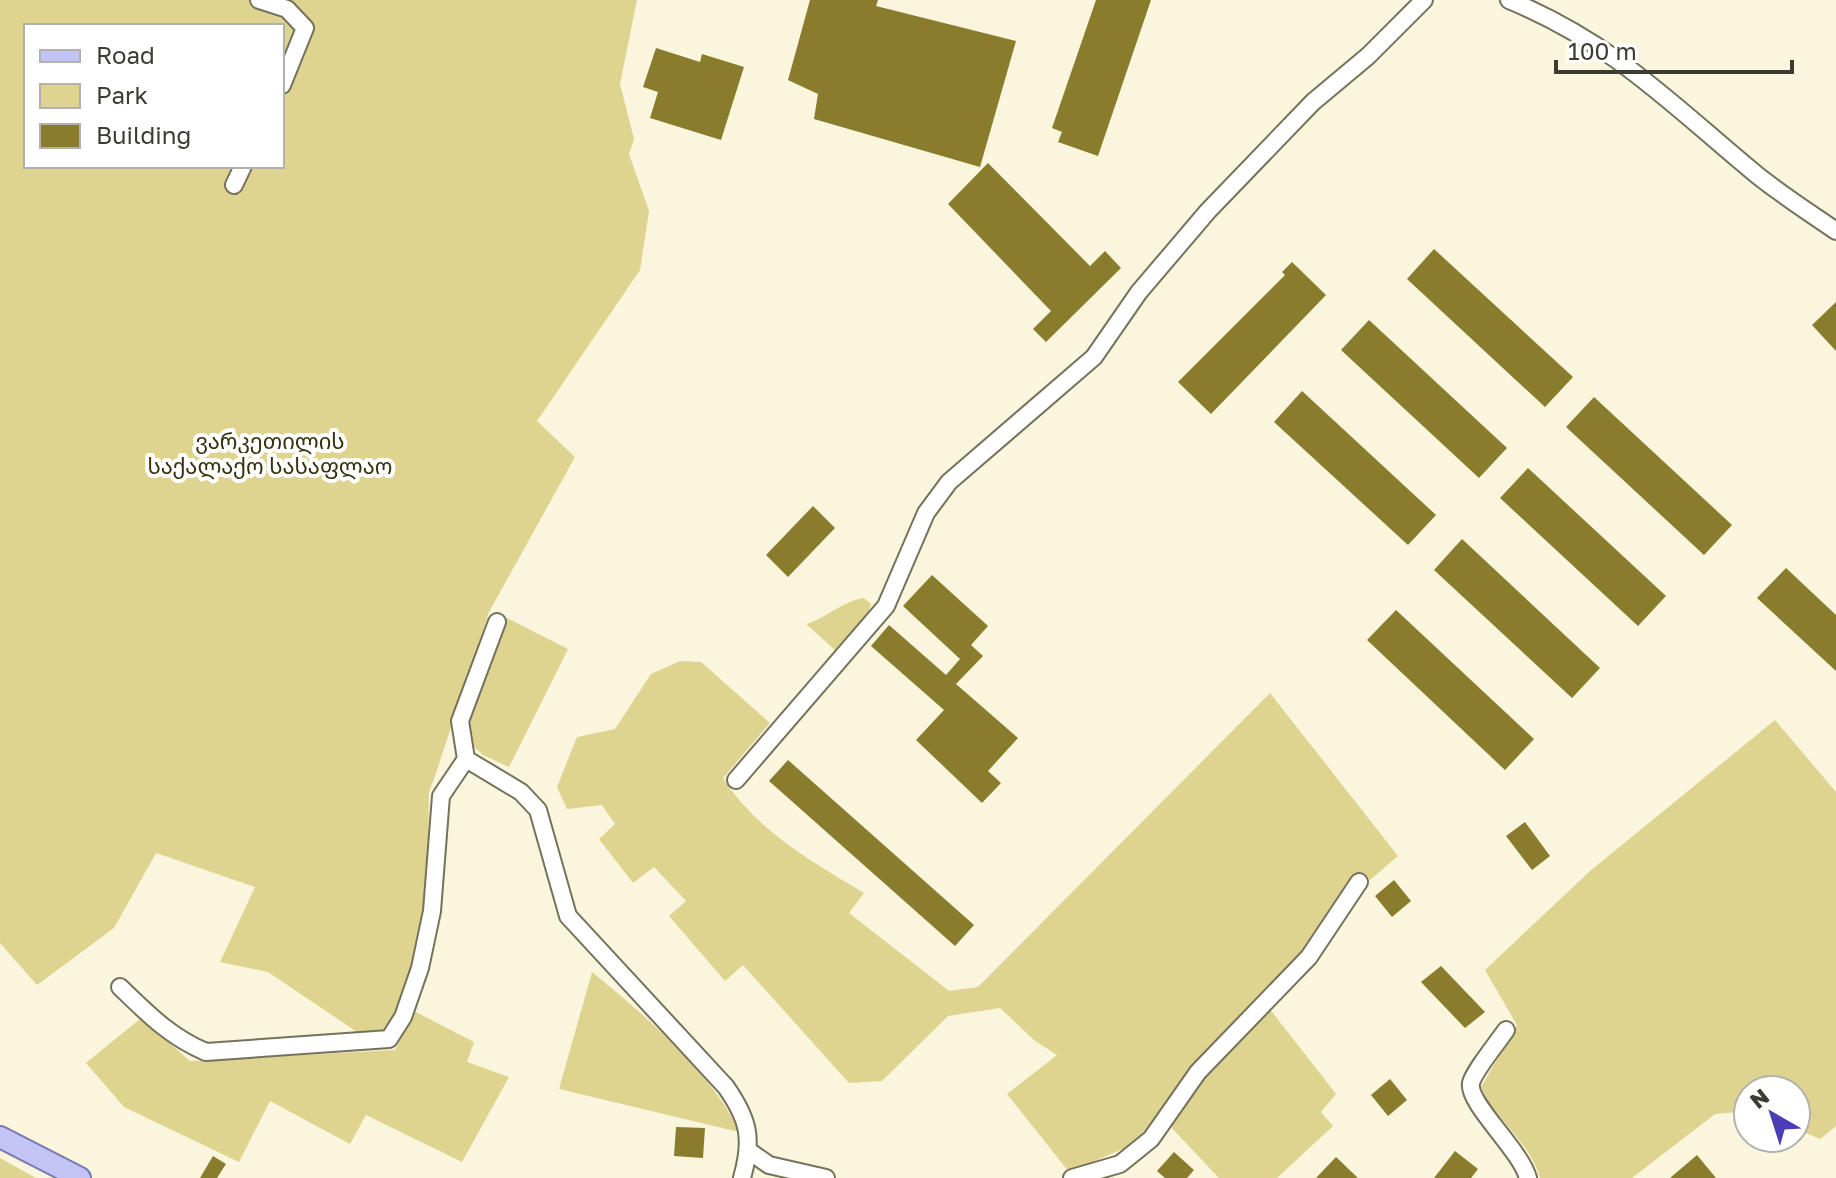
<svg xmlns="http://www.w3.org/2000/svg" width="1836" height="1178" viewBox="0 0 1836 1178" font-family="'Golos Text','Noto Sans Georgian',sans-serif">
  <rect width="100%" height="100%" fill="#f9f6dd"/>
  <path fill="#ded490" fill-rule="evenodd" d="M 0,0 L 637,0 L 620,84 L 634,139 L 629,154 L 649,211 L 640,270 L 537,421 L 575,457 L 489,612 L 435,776 L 429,792 C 427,873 433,965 383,1033 L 360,1034 L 268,972 L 220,962 L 255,887 L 156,853 L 114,928 L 37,985 L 0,943 ZM 26,26 L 282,26 L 282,166 L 26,166 Z
    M 864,598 L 871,604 L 868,615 L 835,650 L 806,624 C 827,618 842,601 864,598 Z
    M 507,618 L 568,649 L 509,767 L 483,755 L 473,746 L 467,724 Z
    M 680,661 L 701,662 L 770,723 L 723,778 C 757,831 811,861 864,893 L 849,913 L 949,991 L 978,987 L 1270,693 L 1398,856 L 1370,880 L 1360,873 L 1302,955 L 1197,1061 L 1153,1124 L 1134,1144 L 1069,1172 L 1007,1094 L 1057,1055 L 1034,1040 L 1000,1008 L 948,1016 L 882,1081 L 849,1083 L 743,965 L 725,981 L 669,916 L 686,901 L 654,867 L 633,883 L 599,839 L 615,824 L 602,805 L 567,809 L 557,787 L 577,737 L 615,729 L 651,674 Z
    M 1775,720 L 1836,792 L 1836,1126 L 1820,1139 L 1796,1129 L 1796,1090 L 1748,1090 L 1748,1111 L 1715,1114 L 1632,1178 L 1540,1178 C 1530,1142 1496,1121 1481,1087 L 1517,1025 L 1485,970 L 1590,871 Z
    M 592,972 C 640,1011 715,1075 739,1132 L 559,1089 Z
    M 1269,1008 L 1336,1094 L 1321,1112 L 1333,1126 L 1277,1178 L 1219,1178 L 1169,1125 L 1200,1078 Z
    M 414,1011 L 474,1042 L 467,1062 L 509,1077 L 462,1162 L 366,1115 L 350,1144 L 270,1101 L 239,1162 L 124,1107 L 86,1063 L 141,1018 L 190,1061 L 395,1050 Z
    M 0,1158 L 36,1178 L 0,1178 Z"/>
  <path fill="#897c2d" d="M 810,0 L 878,0 L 876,6 L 1016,41 L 980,167 L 814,119 L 818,94 L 788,80 Z
    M 1096,0 L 1151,0 L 1098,156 L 1058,142 L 1062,132 L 1052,128 Z
    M 656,48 L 700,62 L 702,54 L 744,67 L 721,140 L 650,118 L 658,92 L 643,87 Z
    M 988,163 L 1090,266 L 1105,251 L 1121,268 L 1046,342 L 1033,329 L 1051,311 L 948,204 Z
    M 1434,249 L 1573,377 L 1545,407 L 1407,279 Z
    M 1292,262 L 1326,295 L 1211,414 L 1178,382 L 1285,275 L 1282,272 Z
    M 1836,302 L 1836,351 L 1812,325 Z
    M 1369,320 L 1507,448 L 1479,478 L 1341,350 Z
    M 1302,391 L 1436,515 L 1408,545 L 1274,422 Z
    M 1594,397 L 1732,525 L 1704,555 L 1566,427 Z
    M 1528,468 L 1666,596 L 1638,626 L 1500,498 Z
    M 813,506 L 835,528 L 788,577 L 766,555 Z
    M 1462,539 L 1600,668 L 1572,698 L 1434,570 Z
    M 1786,568 L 1836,615 L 1836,671 L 1757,598 Z
    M 932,575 L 988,626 L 971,645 L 983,656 L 956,684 L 1018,738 L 988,771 L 1001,783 L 982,803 L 916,740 L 944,710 L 871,646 L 889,625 L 946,675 L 960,659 L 903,606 Z
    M 1396,610 L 1534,739 L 1505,770 L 1367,640 Z
    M 788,760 L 974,925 L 955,946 L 769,781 Z
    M 1525,822 L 1550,856 L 1532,870 L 1506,836 Z
    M 1394,880 L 1411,901 L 1392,917 L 1375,896 Z
    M 1441,966 L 1485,1012 L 1465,1028 L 1421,982 Z
    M 1390,1079 L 1407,1100 L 1388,1116 L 1371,1095 Z
    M 676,1127 L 705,1128 L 703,1158 L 674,1156 Z
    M 1455,1151 L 1478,1169 L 1471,1178 L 1434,1178 Z
    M 1174,1152 L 1194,1170 L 1187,1178 L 1165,1178 L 1157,1171 Z
    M 1697,1155 L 1716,1178 L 1670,1178 Z
    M 213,1156 L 226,1164 L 217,1178 L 200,1178 Z
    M 1336,1157 L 1358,1178 L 1316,1178 Z"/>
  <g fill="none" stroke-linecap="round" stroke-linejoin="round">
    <defs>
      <path id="minor" d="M 259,0 L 287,9 L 305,28 L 282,85
        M 1509,0 C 1615,44 1671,104 1757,175 C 1782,195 1810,213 1836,231
        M 234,185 L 243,166
        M 497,622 L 460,721 L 466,759 L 521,792 L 538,810 L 568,916 L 726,1087 C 749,1120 753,1139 742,1178
        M 736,780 L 886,606 L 926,513 L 949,482 L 1094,357 L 1139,292 L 1208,211 L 1313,102 L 1368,56 L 1424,0
        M 120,987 C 147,1013 170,1037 206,1052 L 389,1039 L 403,1017 L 420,968 L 432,911 L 441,796 L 466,759
        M 1506,1030 C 1498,1042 1474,1071 1471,1083 C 1467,1103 1520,1149 1528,1178
        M 749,1151 L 769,1165 L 826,1178
        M 1072,1178 L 1120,1164 L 1151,1139 L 1198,1072 L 1309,957 L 1359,882"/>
      <path id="major" d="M 0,1137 L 80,1178"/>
    </defs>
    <use href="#minor" stroke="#75725c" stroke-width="20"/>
    <use href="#major" stroke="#797aae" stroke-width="24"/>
    <use href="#minor" stroke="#fff" stroke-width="16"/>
    <use href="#major" stroke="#c2c4f6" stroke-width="20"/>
  </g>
  <g text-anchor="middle" stroke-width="8" stroke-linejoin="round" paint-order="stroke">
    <g font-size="22" fill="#342f0c" stroke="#fff">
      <text x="270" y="449">ვარკეთილის<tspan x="270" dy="25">საქალაქო სასაფლაო</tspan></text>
    </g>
  </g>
  <rect x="24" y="24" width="260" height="144" fill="#ffffff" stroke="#b1b1ad" stroke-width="2"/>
  <rect x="40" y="50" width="40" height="12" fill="#c2c4f6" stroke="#b1b1ad" stroke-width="2"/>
  <text x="96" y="64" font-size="24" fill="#3d3b32">Road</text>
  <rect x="40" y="84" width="40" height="24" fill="#ded490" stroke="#b1b1ad" stroke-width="2"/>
  <text x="96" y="104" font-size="24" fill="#3d3b32">Park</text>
  <rect x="40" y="124" width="40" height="24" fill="#897c2d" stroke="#b1b1ad" stroke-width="2"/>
  <text x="96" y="144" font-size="24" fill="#3d3b32">Building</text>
  <g transform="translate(1772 1114) rotate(321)"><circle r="38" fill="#ffffff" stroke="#b1b1ad" stroke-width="2"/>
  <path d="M0-6L14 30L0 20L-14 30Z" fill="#4b3eb5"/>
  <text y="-12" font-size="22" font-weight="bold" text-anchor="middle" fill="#3d3b32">N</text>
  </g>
  <path d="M1556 60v12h236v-12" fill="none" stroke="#3d3b32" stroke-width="4"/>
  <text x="1568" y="60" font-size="24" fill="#3d3b32" stroke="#ffffff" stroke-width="6" paint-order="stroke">100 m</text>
</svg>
